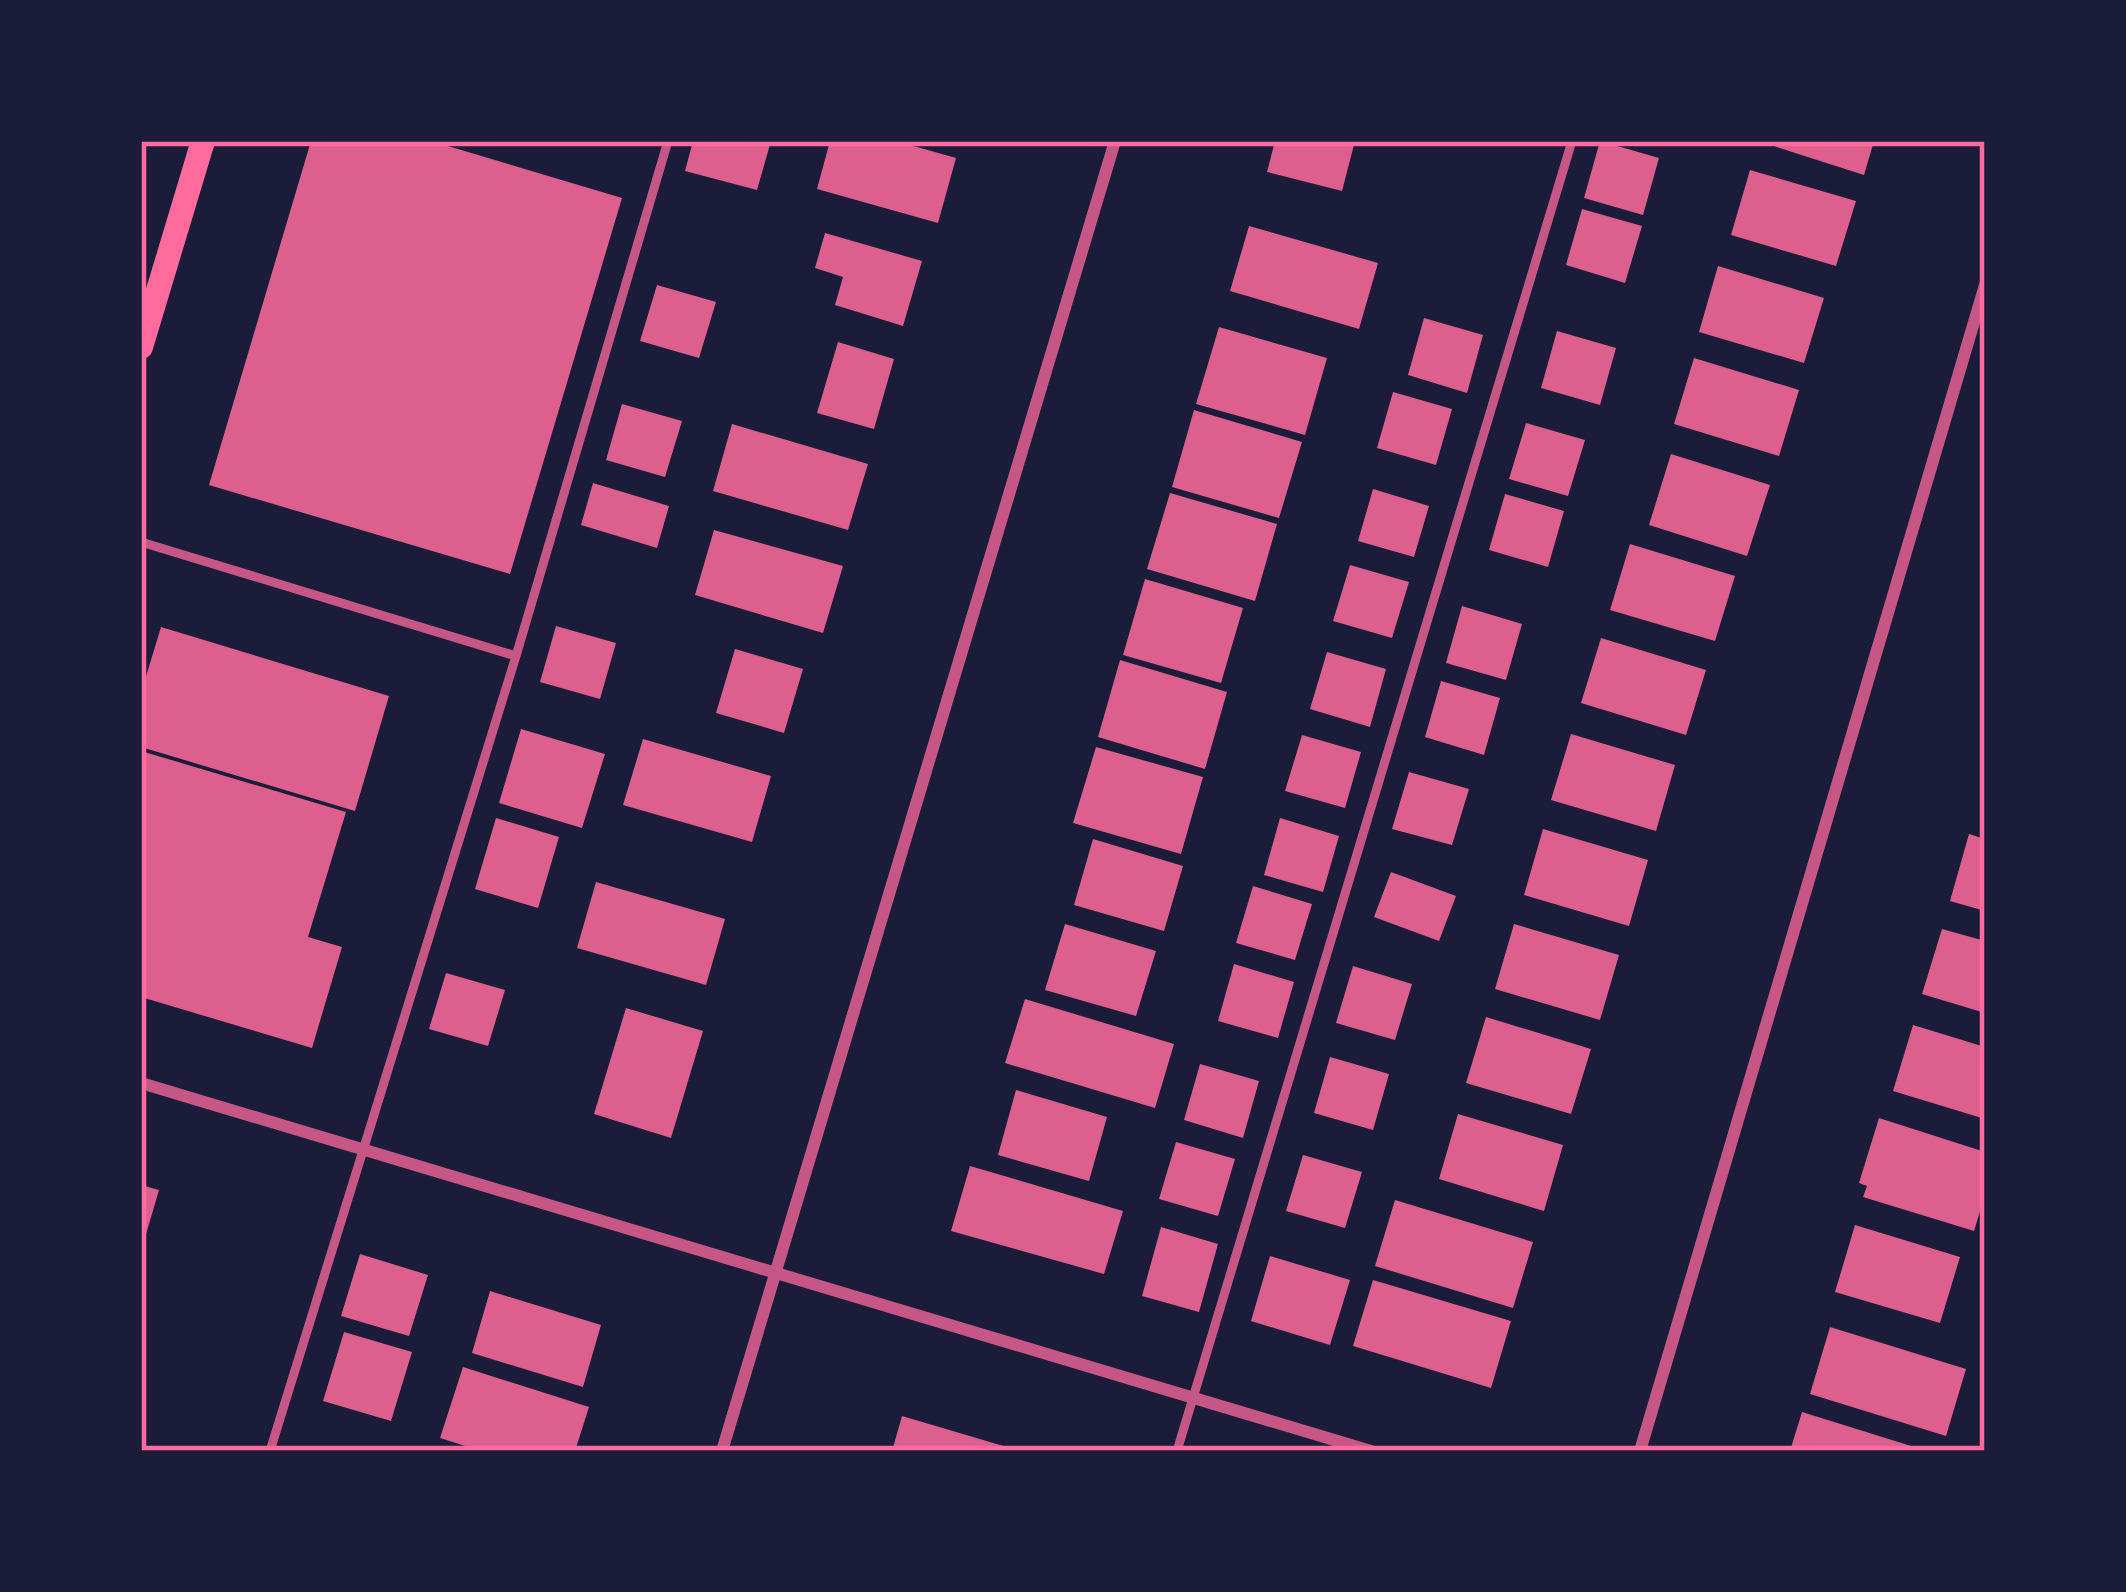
<svg xmlns="http://www.w3.org/2000/svg" width="2126" height="1592" viewBox="0 0 2126 1592" font-family="Raleway,sans-serif">
  <rect width="100%" height="100%" fill="#1b1b3a"/>
  <path fill="#dd5f8e" d="M 311,141 L 431,141 L 622,198 L 510,574 L 209,485 Z
    M 693,141 L 771,141 L 757,190 L 685,171 Z
    M 830,141 L 896,141 L 956,158 L 938,223 L 817,189 Z
    M 1275,141 L 1355,141 L 1342,191 L 1267,172 Z
    M 1600,141 L 1659,158 L 1643,215 L 1584,198 Z
    M 1758,141 L 1874,141 L 1864,175 Z
    M 1750,170 L 1856,201 L 1836,266 L 1731,235 Z
    M 1582,209 L 1642,226 L 1625,283 L 1566,265 Z
    M 1249,226 L 1378,263 L 1359,329 L 1230,291 Z
    M 825,233 L 922,261 L 903,326 L 835,305 L 843,277 L 815,268 Z
    M 1718,266 L 1824,298 L 1804,363 L 1699,332 Z
    M 657,285 L 716,302 L 699,358 L 640,341 Z
    M 1424,318 L 1483,335 L 1467,393 L 1408,375 Z
    M 1219,327 L 1327,358 L 1305,435 L 1196,404 Z
    M 1557,331 L 1616,348 L 1600,405 L 1541,388 Z
    M 838,342 L 894,359 L 874,429 L 817,413 Z
    M 1694,358 L 1799,390 L 1779,456 L 1674,424 Z
    M 1393,392 L 1452,409 L 1436,465 L 1377,448 Z
    M 622,404 L 682,421 L 665,477 L 606,460 Z
    M 1194,410 L 1302,442 L 1279,518 L 1172,487 Z
    M 1526,423 L 1585,440 L 1568,496 L 1509,479 Z
    M 732,424 L 868,464 L 848,530 L 713,491 Z
    M 1671,454 L 1770,485 L 1747,556 L 1649,525 Z
    M 593,483 L 669,506 L 657,548 L 581,525 Z
    M 1373,489 L 1429,506 L 1414,557 L 1358,541 Z
    M 1170,493 L 1277,524 L 1255,601 L 1147,569 Z
    M 1505,494 L 1564,511 L 1548,567 L 1489,550 Z
    M 714,530 L 843,566 L 823,633 L 695,595 Z
    M 1630,544 L 1735,576 L 1715,641 L 1610,610 Z
    M 1350,565 L 1409,582 L 1392,638 L 1333,621 Z
    M 1145,579 L 1243,608 L 1221,683 L 1123,655 Z
    M 1462,606 L 1522,624 L 1506,680 L 1446,663 Z
    M 556,626 L 616,643 L 600,699 L 540,682 Z
    M 161,627 L 389,696 L 355,811 L 141,747 L 141,693 Z
    M 1601,638 L 1706,670 L 1686,735 L 1581,703 Z
    M 735,649 L 803,669 L 784,733 L 716,713 Z
    M 1327,652 L 1386,669 L 1370,727 L 1310,709 Z
    M 1120,660 L 1227,692 L 1205,769 L 1098,737 Z
    M 1441,681 L 1500,698 L 1484,755 L 1425,737 Z
    M 521,729 L 605,754 L 582,828 L 499,803 Z
    M 1571,734 L 1675,765 L 1656,831 L 1551,800 Z
    M 1302,735 L 1361,752 L 1345,808 L 1285,791 Z
    M 643,739 L 771,776 L 752,842 L 623,805 Z
    M 1096,747 L 1203,777 L 1181,854 L 1073,823 Z
    M 141,751 L 346,812 L 308,937 L 342,947 L 312,1048 L 141,997 Z
    M 1409,772 L 1469,789 L 1452,845 L 1392,829 Z
    M 496,818 L 559,837 L 538,908 L 475,889 Z
    M 1280,818 L 1339,836 L 1323,892 L 1264,875 Z
    M 1543,829 L 1648,860 L 1629,926 L 1524,895 Z
    M 1969,834 L 1985,839 L 1985,911 L 1950,901 Z
    M 1093,839 L 1183,866 L 1164,931 L 1074,905 Z
    M 1391,872 L 1456,896 L 1439,941 L 1374,917 Z
    M 596,882 L 725,919 L 706,985 L 577,948 Z
    M 1253,886 L 1312,904 L 1295,960 L 1236,943 Z
    M 1065,924 L 1156,951 L 1136,1016 L 1045,990 Z
    M 1514,924 L 1619,955 L 1600,1020 L 1495,989 Z
    M 1942,929 L 1985,941 L 1985,1013 L 1922,994 Z
    M 1234,964 L 1294,982 L 1278,1038 L 1218,1021 Z
    M 1353,966 L 1412,984 L 1395,1040 L 1336,1023 Z
    M 446,973 L 505,990 L 488,1046 L 429,1029 Z
    M 1025,999 L 1174,1044 L 1155,1108 L 1005,1063 Z
    M 626,1008 L 703,1031 L 671,1138 L 594,1114 Z
    M 1486,1017 L 1591,1049 L 1571,1114 L 1466,1083 Z
    M 1913,1025 L 1985,1047 L 1985,1119 L 1893,1091 Z
    M 1330,1057 L 1389,1074 L 1373,1130 L 1314,1113 Z
    M 1200,1064 L 1259,1081 L 1243,1138 L 1184,1120 Z
    M 1016,1090 L 1107,1117 L 1089,1181 L 998,1155 Z
    M 1458,1114 L 1563,1145 L 1544,1211 L 1439,1179 Z
    M 1879,1118 L 1985,1152 L 1985,1195 L 1974,1231 L 1863,1197 L 1867,1186 L 1859,1183 Z
    M 1176,1142 L 1235,1159 L 1218,1216 L 1159,1199 Z
    M 1303,1155 L 1362,1172 L 1345,1228 L 1286,1211 Z
    M 970,1166 L 1123,1211 L 1104,1274 L 951,1231 Z
    M 141,1185 L 159,1190 L 142,1248 L 141,1248 Z
    M 1395,1200 L 1533,1242 L 1513,1308 L 1375,1266 Z
    M 1855,1225 L 1960,1257 L 1940,1323 L 1835,1292 Z
    M 1161,1227 L 1218,1244 L 1199,1312 L 1142,1296 Z
    M 360,1254 L 428,1275 L 409,1336 L 341,1316 Z
    M 1270,1256 L 1350,1280 L 1330,1345 L 1251,1321 Z
    M 1373,1280 L 1511,1321 L 1491,1388 L 1353,1346 Z
    M 490,1291 L 601,1325 L 583,1387 L 472,1353 Z
    M 1830,1327 L 1966,1369 L 1946,1436 L 1810,1394 Z
    M 344,1332 L 412,1352 L 391,1421 L 323,1401 Z
    M 463,1367 L 589,1407 L 575,1451 L 481,1451 L 440,1438 Z
    M 1802,1412 L 1924,1450 L 1924,1451 L 1790,1451 Z
    M 902,1416 L 1017,1450 L 1017,1451 L 892,1451 Z"/>
  <g fill="none" stroke-linecap="round" stroke-linejoin="round">
    <path stroke="#c65784" stroke-width="9" d="M 141,542 L 516,656
      M 270,1451 L 516,656 L 668,141
      M 1177,1451 L 1572,141"/>
    <path stroke="#c65784" stroke-width="12" d="M 141,1083 L 1371,1451
      M 722,1451 L 1115,141
      M 1640,1451 L 1985,285"/>
    <path stroke="#ff6b9d" stroke-width="24" d="M 141,347 L 203,141"/>
  </g>
  <rect width="2126" height="1592" fill="none" stroke="#1b1b3a" stroke-width="288"/>
  <rect x="144" y="144" width="1838" height="1304" fill="none" stroke="#ff6b9d" stroke-width="4.5"/>
</svg>
